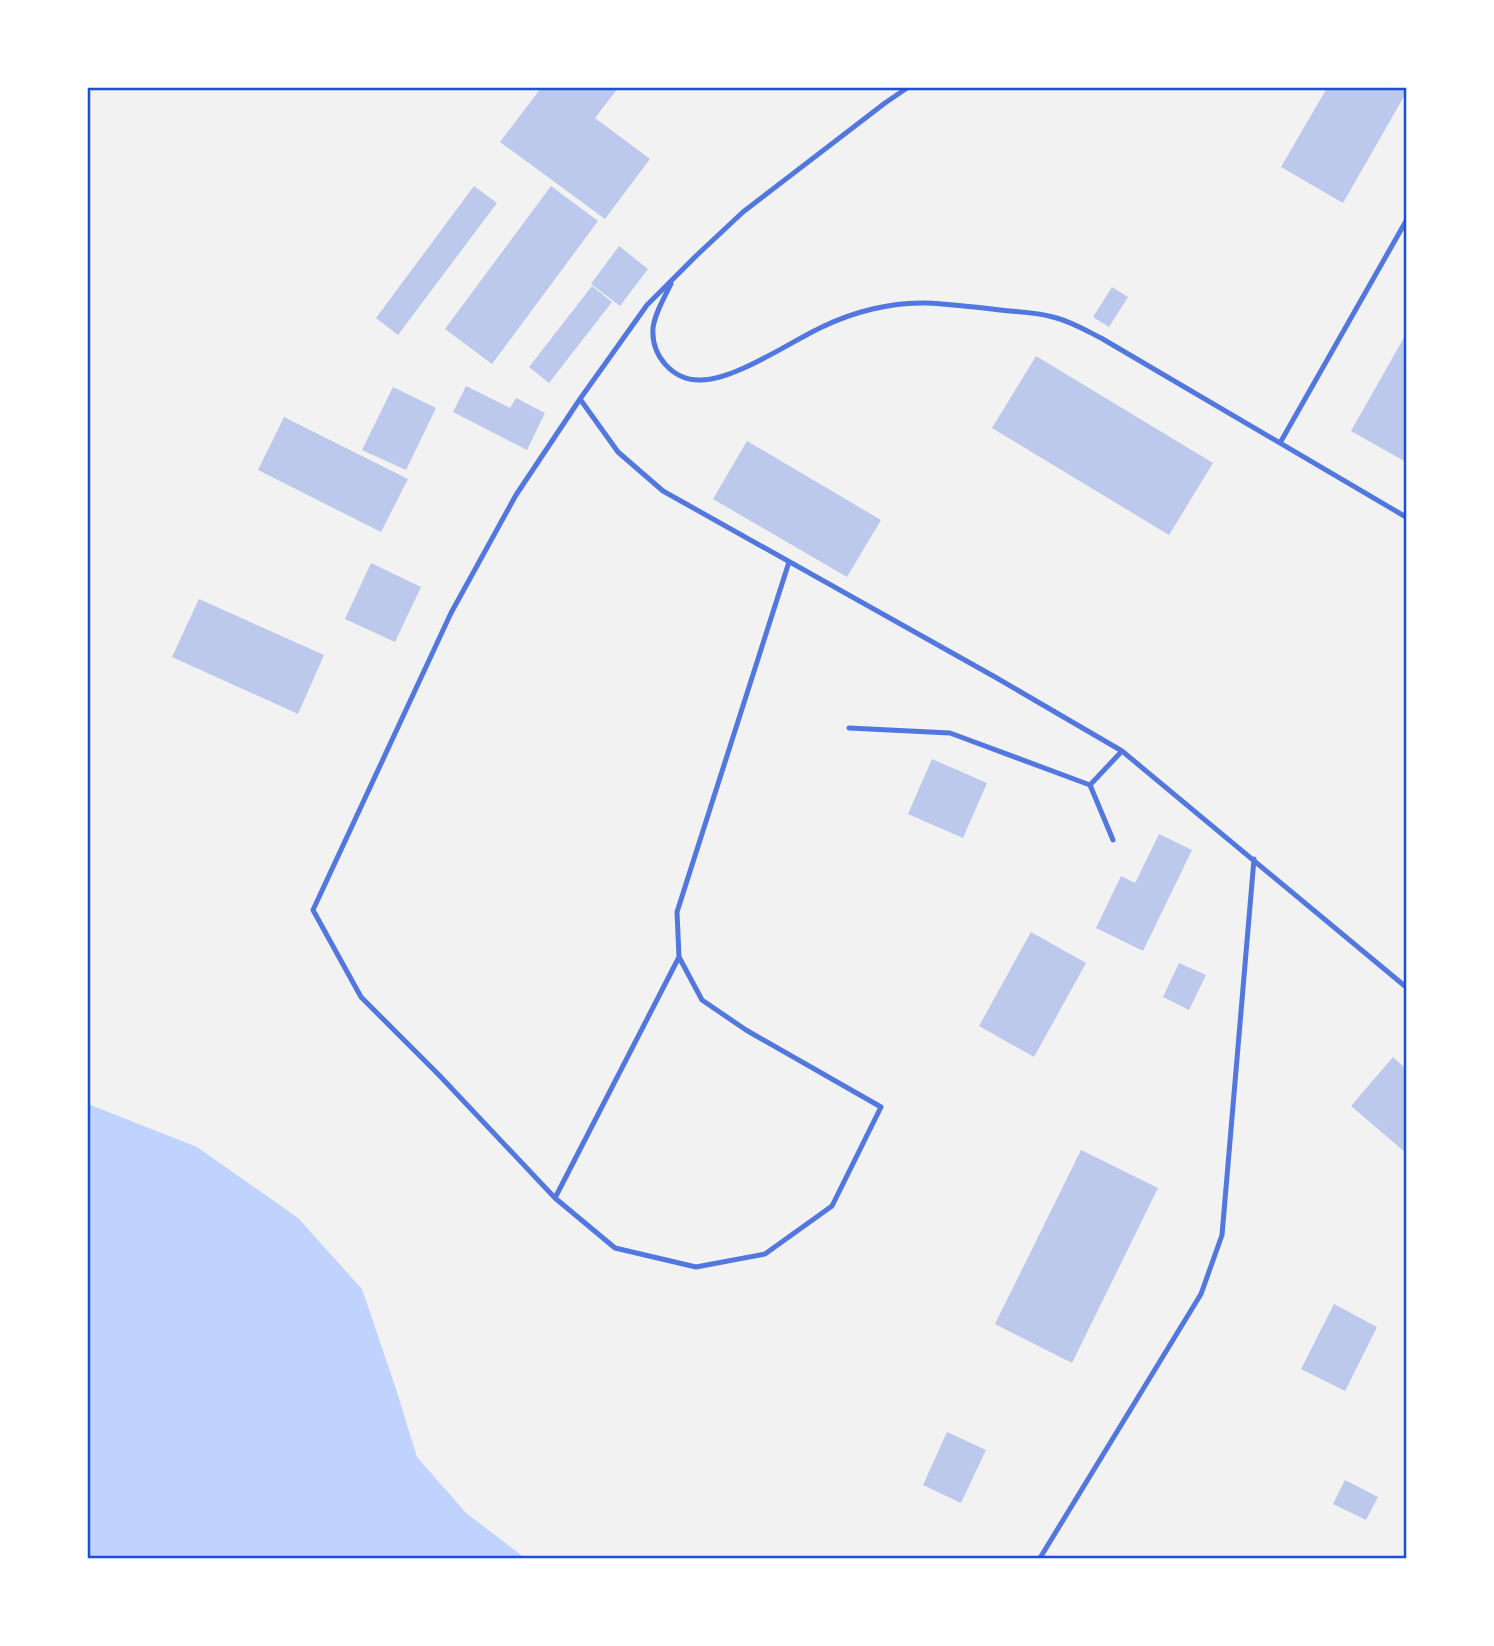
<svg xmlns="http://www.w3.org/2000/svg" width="1494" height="1646" viewBox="0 0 1494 1646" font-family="'Times New Roman',serif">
  <rect width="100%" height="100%" fill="#f2f2f2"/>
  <path fill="#bfd3fe" d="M 88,1104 L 197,1147 L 298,1218 L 362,1289 L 396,1389 L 417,1457 L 466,1513 L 525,1558 L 88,1558 Z"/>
  <path fill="#bdc9ec" d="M 541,88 L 618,88 L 595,118 L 650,159 L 605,219 L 500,142 Z
    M 1327,88 L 1406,88 L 1406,93 L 1343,203 L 1281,167 Z
    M 474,186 L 497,203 L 398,335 L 376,318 Z
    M 551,186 L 598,221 L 492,364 L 445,329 Z
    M 619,246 L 648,269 L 620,306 L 591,284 Z
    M 592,286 L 612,302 L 549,383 L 529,367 Z
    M 1112,287 L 1128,297 L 1109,327 L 1093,317 Z
    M 1406,334 L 1406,462 L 1351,431 Z
    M 1036,356 L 1213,463 L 1169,535 L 992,428 Z
    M 466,386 L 510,408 L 516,398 L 545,413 L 527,450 L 453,412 Z
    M 393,387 L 436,408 L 406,470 L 362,450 Z
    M 284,417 L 408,479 L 381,532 L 258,470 Z
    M 747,441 L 881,520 L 847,577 L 713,499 Z
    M 371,563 L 421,587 L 395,642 L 345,619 Z
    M 199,599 L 324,655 L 298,714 L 172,657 Z
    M 932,759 L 987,783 L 963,838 L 908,814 Z
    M 1159,834 L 1192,850 L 1143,951 L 1096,928 L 1121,876 L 1135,883 Z
    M 1031,932 L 1086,963 L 1034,1057 L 979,1026 Z
    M 1179,963 L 1206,975 L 1189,1010 L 1163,997 Z
    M 1393,1057 L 1406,1069 L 1406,1153 L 1351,1106 Z
    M 1081,1150 L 1158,1188 L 1072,1363 L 995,1324 Z
    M 1334,1304 L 1377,1327 L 1345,1391 L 1301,1369 Z
    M 947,1432 L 986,1450 L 961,1503 L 923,1485 Z
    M 1345,1480 L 1378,1497 L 1366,1520 L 1333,1504 Z"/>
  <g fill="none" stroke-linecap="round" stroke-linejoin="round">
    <path stroke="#5277de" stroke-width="5" d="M 671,284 C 664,298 655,313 653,328 C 651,356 673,381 701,380 C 735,380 790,342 822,327 C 853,312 891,302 925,303 C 950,304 975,307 1000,310 C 1017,312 1036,312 1053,317 C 1070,321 1085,330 1101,338 L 1406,517
      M 580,399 L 618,452 L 663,491 L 995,677 L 1122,751 L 1406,987
      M 1280,443 L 1406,221
      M 789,562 L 677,912 L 679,957 L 702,1000 L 746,1030 L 881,1107 L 832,1206 L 765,1254 L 696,1267 L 615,1248 L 555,1198 L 439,1075 L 361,997 L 313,910 L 451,613 L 516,495 L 580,399 L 647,305 L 697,255 L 743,212 L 885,103 L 907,88
      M 849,728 L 950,733 L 1090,785 L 1122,751
      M 1090,785 L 1113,840
      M 555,1198 L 679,957
      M 1040,1558 L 1201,1294 L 1222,1235 L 1254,859"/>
  </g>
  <rect width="1494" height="1646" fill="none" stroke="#ffffff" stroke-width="178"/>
  <rect x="89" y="89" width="1316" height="1468" fill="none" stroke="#1d4ed8" stroke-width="2.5"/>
</svg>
